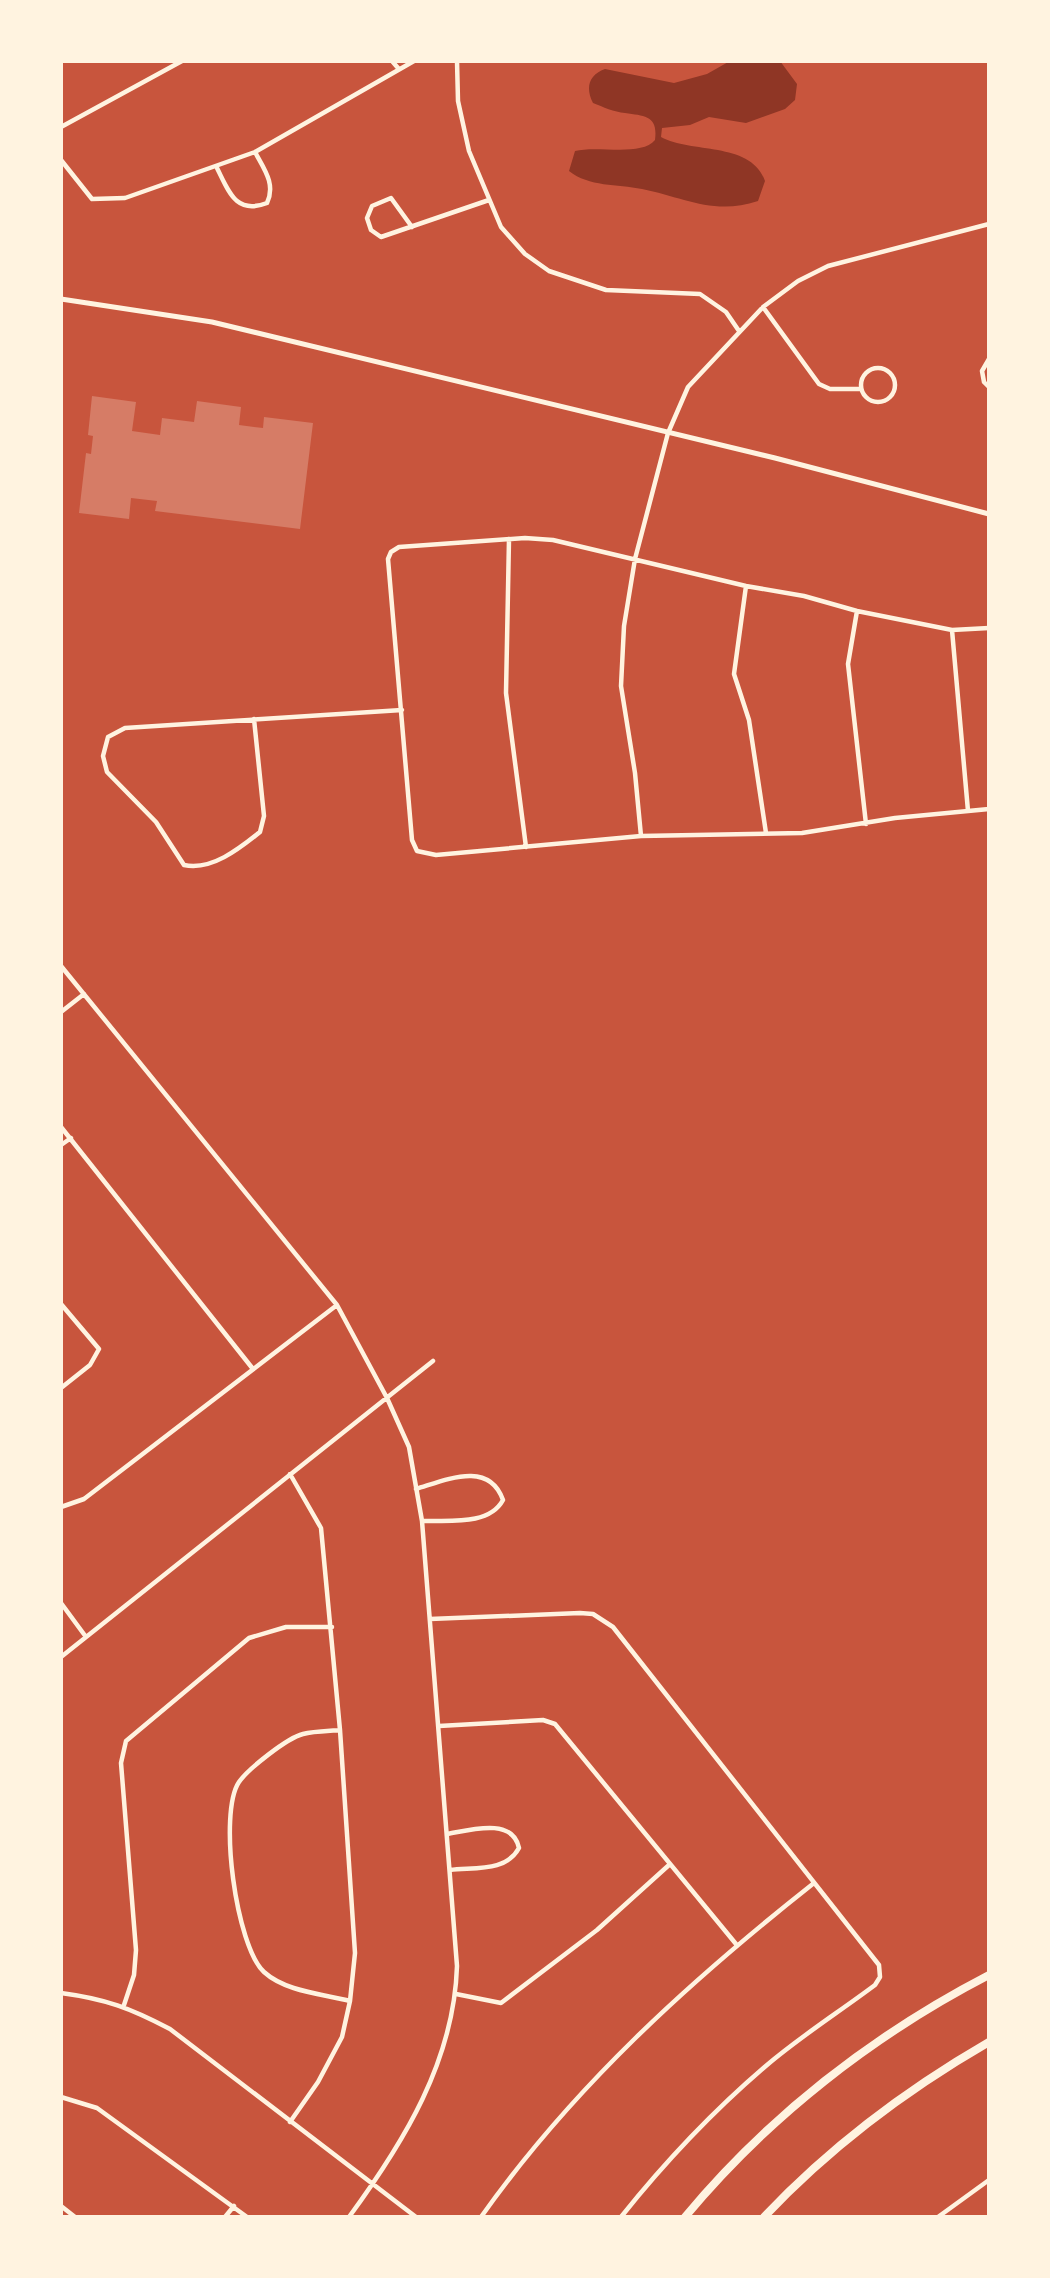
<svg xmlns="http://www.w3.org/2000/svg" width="1050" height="2278" viewBox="0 0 1050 2278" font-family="'Nunito Sans',sans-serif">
  <rect width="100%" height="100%" fill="#c8553d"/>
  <path fill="#8f3625" d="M 730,61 L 780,61 L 797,84 L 795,100 L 785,109 L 746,123 L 709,117 L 690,125 L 662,128 L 661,137 C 692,154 751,141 765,181 L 758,201 C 714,216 683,197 642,189 C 617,184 589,187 569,171 L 575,151 C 597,145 641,157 655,140 C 658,116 646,116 625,113 C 614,112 603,107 593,103 C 585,87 589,75 605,69 L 674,83 L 707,74 Z"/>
  <path fill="#d67c66" d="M 92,396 L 136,402 L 132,431 L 160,435 L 162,418 L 194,422 L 197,401 L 241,407 L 239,425 L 263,428 L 264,417 L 313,423 L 300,529 L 155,511 L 157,501 L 131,498 L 129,519 L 79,513 L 86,453 L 91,454 L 93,436 L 88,435 Z"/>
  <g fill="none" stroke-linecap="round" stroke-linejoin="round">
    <path stroke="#fff3e0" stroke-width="4.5" d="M 392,61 L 398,68
      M 457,61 L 458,101 L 469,151 L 501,227 L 525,254 L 549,271 L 606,290 L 700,294 L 726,312 L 739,331
      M 61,127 L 182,61
      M 61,160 L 92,199 L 125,198 L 255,152 L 414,61
      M 217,168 C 229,192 236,215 267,203 C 276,184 264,169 255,152
      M 412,227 L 391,198 L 372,206 L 367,218 L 371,230 L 381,237 L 489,200
      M 763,307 L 819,384 L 830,389 L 861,389
      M 989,359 L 982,371 L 984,382 L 989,387
      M861 385a17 17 0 1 1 34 0a17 17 0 1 1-34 0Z
      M 509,539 L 506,693 L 526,847
      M 746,586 L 734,674 L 749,720 L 766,833
      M 857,611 L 848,664 L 866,824
      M 989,628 L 952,630 L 857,611 L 804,596 L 746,586 L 553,540 L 525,538 L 399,547 L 391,552 L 388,559 L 412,840 L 417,851 L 436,855 L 641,836 L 802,833 L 895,818 L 989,809
      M 952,630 L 968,811
      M 254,719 L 264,816 L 260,832 C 239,849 211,871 184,865 L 156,822 L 107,772 L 103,756 L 108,737 L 125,728 L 402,710
      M 641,836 L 635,773 L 621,686 L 624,626 L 635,559 L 668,433 L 688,387 L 763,307 L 798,281 L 828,266 L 989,224
      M 61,966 L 337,1305 L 387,1398 L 409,1447 L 422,1521 L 457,1966 C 454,2061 404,2142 349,2217
      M 61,1012 L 84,994
      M 61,1127 L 253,1369
      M 61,1145 L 71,1138
      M 61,1304 L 99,1349 L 90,1365 L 61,1388
      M 290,1474 L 321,1528 L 340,1730 L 355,1953 L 350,2001 L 342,2037 L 318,2082 L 290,2122
      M 416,1489 C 446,1480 489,1460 503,1500 C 489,1526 449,1520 422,1521
      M 61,1507 L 84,1499 L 337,1305
      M 61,1603 L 86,1637
      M 430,1619 L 580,1613 L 593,1614 L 613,1627 L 879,1965 L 880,1977 L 875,1985 C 839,2012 801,2036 767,2065 C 713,2111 665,2162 621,2217
      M 61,1657 L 433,1361
      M 439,1726 L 543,1720 L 555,1724 L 736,1944
      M 340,1730 C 329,1731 314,1731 303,1734 C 287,1738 248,1769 239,1782 C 218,1813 236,1946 264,1972 C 286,1992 324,1994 350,2001
      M 447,1834 C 470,1830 513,1817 519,1848 C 506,1872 475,1867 450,1870
      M 61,1993 C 106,1999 130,2008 170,2029 L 416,2217
      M 456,1994 L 501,2003 L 597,1930 L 669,1865
      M 124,2005 L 134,1975 L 136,1950 L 121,1763 L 126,1741 L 249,1638 L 286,1627 L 332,1627
      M 61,2097 L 97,2108 L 247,2217
      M 61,2206 L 75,2217
      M 225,2217 L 234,2206
      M 481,2217 C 573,2087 690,1981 814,1883
      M 938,2217 L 989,2180"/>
    <path stroke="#fff3e0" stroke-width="5" d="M 61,299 L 212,322 L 775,458 L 989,514"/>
    <path stroke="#fff3e0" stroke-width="8" d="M 685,2217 C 768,2117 873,2035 989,1975
      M 764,2217 C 830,2147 906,2090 989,2042"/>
  </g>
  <rect width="1050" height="2278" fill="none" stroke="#fff3e0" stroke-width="126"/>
</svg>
